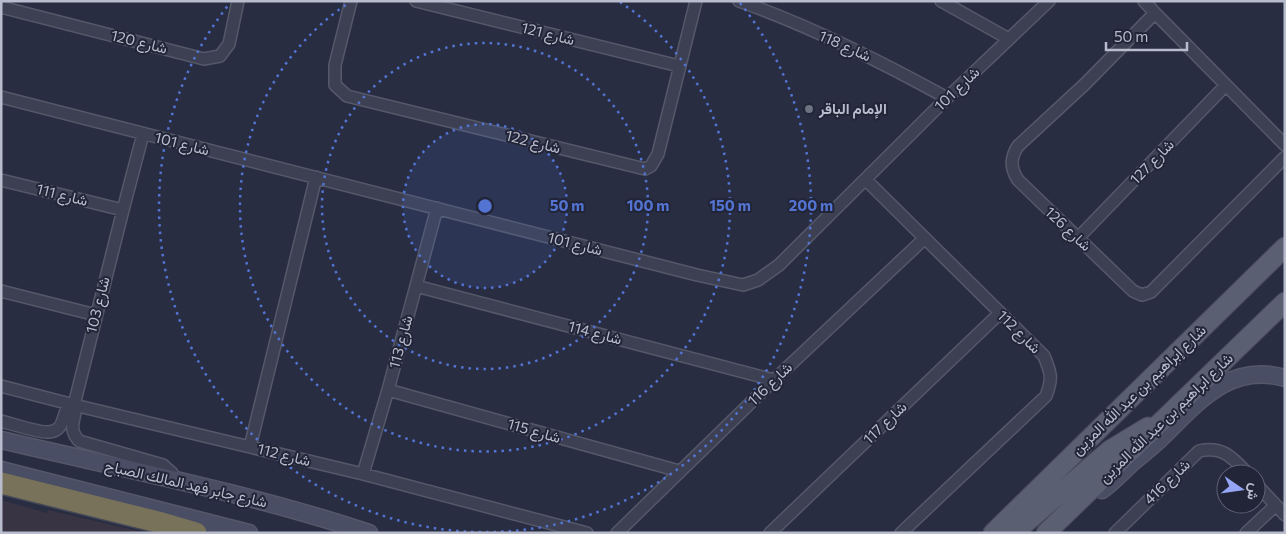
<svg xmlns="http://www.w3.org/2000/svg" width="1286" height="534" viewBox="0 0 1286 534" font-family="Commissioner,Vazirmatn,sans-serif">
  <rect width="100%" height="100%" fill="#282d42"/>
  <path fill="#393443" d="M 1,500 L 47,513 L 48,510 L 147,533 L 1,533 Z"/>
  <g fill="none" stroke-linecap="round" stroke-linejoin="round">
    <defs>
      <path id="street" d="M 351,1 L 335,65 L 335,85 L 347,96 L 645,169 L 651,166 L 658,154 L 696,1
        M 416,1 L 679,66
        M 739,1 C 811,26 880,61 947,98
        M 941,1 L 1009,39
        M 1144,1 L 1155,13
        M 1,7 L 204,59 L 220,56 L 229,44 L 238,1
        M 1,97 L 697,275 L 743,285 L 758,280 L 779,265 L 947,98 L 1049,1
        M 1285,145 L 1155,13 L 1085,84 L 1018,146 C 1010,158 1010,168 1018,180 L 1133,291 L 1142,295 L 1151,292 L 1285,157
        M 316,177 L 250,447 L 363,474 L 587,533
        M 1,180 L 123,210
        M 866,180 L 1044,356 C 1051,373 1053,378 1046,396 L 901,533
        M 1078,238 L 1225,86
        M 416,286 L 774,380
        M 1,291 L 96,315
        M 1,386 L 74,405 L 123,210 L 143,134
        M 388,390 L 679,471
        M 74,405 C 79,417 65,425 79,441 L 163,465 L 172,473 L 175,481
        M 1,421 C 13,424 38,433 49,432 C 69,430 59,407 74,405 L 250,447
        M 363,474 L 388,390 L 437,208
        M 1256,484 L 1285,515
        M 617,533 L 774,380 L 925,238
        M 770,533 L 1000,313
        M 1115,533 L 1199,451 C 1223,446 1232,457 1248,474
        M 1246,533 L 1275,506"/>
      <path id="secondary" d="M 1,440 C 124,469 249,493 369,533
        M 1,470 L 249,533
        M 1102,490 C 1114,481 1123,471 1134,461 C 1144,453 1154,445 1163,436 C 1198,402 1230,362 1285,378"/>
      <path id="primary" d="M 993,533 L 1285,247
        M 1014,533 L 1110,450 L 1148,427
        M 1046,533 L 1285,302"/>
      <path id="highway" d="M 1,483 L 162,523 L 196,533"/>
    </defs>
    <use href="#street" stroke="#545869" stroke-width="14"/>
    <use href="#secondary" stroke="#545869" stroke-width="19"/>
    <use href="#primary" stroke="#46495b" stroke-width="21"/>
    <use href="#highway" stroke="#444859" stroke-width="24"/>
    <use href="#street" stroke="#3c4052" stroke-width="11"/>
    <use href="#secondary" stroke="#4a4e65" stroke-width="16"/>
    <use href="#primary" stroke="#5a5f72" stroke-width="19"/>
    <use href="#highway" stroke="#777259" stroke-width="21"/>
  </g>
  <circle cx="485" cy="206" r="82" fill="#5474d4" fill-opacity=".12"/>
  <g fill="none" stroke="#5474d4" stroke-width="2.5" stroke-dasharray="2.5 5">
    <circle cx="485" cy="206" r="82"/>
    <circle cx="485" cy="206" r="163"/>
    <path d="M620 2A245 245 0 1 1 350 2"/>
    <path d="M740 3A326 326 0 1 1 230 3"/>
  </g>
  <circle fill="#6b7280" stroke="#212537" stroke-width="2" cx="809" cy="109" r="5"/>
  <g text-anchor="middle" stroke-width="4" stroke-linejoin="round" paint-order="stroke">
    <g font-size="15" fill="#b9bccc" stroke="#212537">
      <text transform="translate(548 34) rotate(14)" y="5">شارع 121</text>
      <text transform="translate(139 42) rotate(14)" y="5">شارع 120</text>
      <text transform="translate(845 46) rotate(24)" y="5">شارع 118</text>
      <text transform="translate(957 89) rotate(-44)" y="5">شارع 101</text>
      <text transform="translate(533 142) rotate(14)" y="5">شارع 122</text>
      <text transform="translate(182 144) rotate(14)" y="5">شارع 101</text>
      <text transform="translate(1152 162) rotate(-46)" y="5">شارع 127</text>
      <text transform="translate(62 195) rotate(14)" y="5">شارع 111</text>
      <text transform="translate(1068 229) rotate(43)" y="5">شارع 126</text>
      <text transform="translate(575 244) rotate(14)" y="5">شارع 101</text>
      <text transform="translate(98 305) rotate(-76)" y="5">شارع 103</text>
      <text transform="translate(1019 332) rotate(45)" y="5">شارع 112</text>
      <text transform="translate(595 333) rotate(15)" y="5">شارع 114</text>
      <text transform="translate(401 342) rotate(-75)" y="5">شارع 113</text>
      <text transform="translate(770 384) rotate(-44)" y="5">شارع 116</text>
      <text transform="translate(1139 390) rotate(-44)" y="5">شارع إبراهيم بن عبد الله المزين</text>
      <text transform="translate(1166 418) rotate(-44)" y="5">شارع ابراهيم بن عبد الله المزين</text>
      <text transform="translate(885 423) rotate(-44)" y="5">شارع 117</text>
      <text transform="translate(534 431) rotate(16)" y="5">شارع 115</text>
      <text transform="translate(284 455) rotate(14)" y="5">شارع 112</text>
      <text transform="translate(1167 482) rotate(-44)" y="5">شارع 416</text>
      <text transform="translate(186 484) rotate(13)" y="5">شارع جابر فهد المالك الصباح</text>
    </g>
    <g font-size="15" font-weight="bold" fill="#b9bccc" stroke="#212537" text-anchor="start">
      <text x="819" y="114">الإمام الباقر</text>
    </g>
  </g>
  <circle cx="485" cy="206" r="8" fill="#5474d4" stroke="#212537" stroke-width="2.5"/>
  <g font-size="15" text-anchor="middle" font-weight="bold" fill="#5474d4" stroke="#212537" stroke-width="4" stroke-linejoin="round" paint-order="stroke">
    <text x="567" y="211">50 m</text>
    <text x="648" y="211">100 m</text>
    <text x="730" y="211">150 m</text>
    <text x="811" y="211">200 m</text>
  </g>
  <rect width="1286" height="534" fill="none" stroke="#b9bccc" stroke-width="5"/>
  <g transform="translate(1241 489) rotate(103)"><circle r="24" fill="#212537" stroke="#5e6173"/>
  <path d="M0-4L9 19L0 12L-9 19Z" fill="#95a5f5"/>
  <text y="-8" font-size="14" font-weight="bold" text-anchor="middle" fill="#b9bccc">ش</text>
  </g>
  <path d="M1106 42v8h81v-8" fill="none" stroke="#b9bccc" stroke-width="2.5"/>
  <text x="1114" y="42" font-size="15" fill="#b9bccc" stroke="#212537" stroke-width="4" paint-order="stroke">50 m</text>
</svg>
